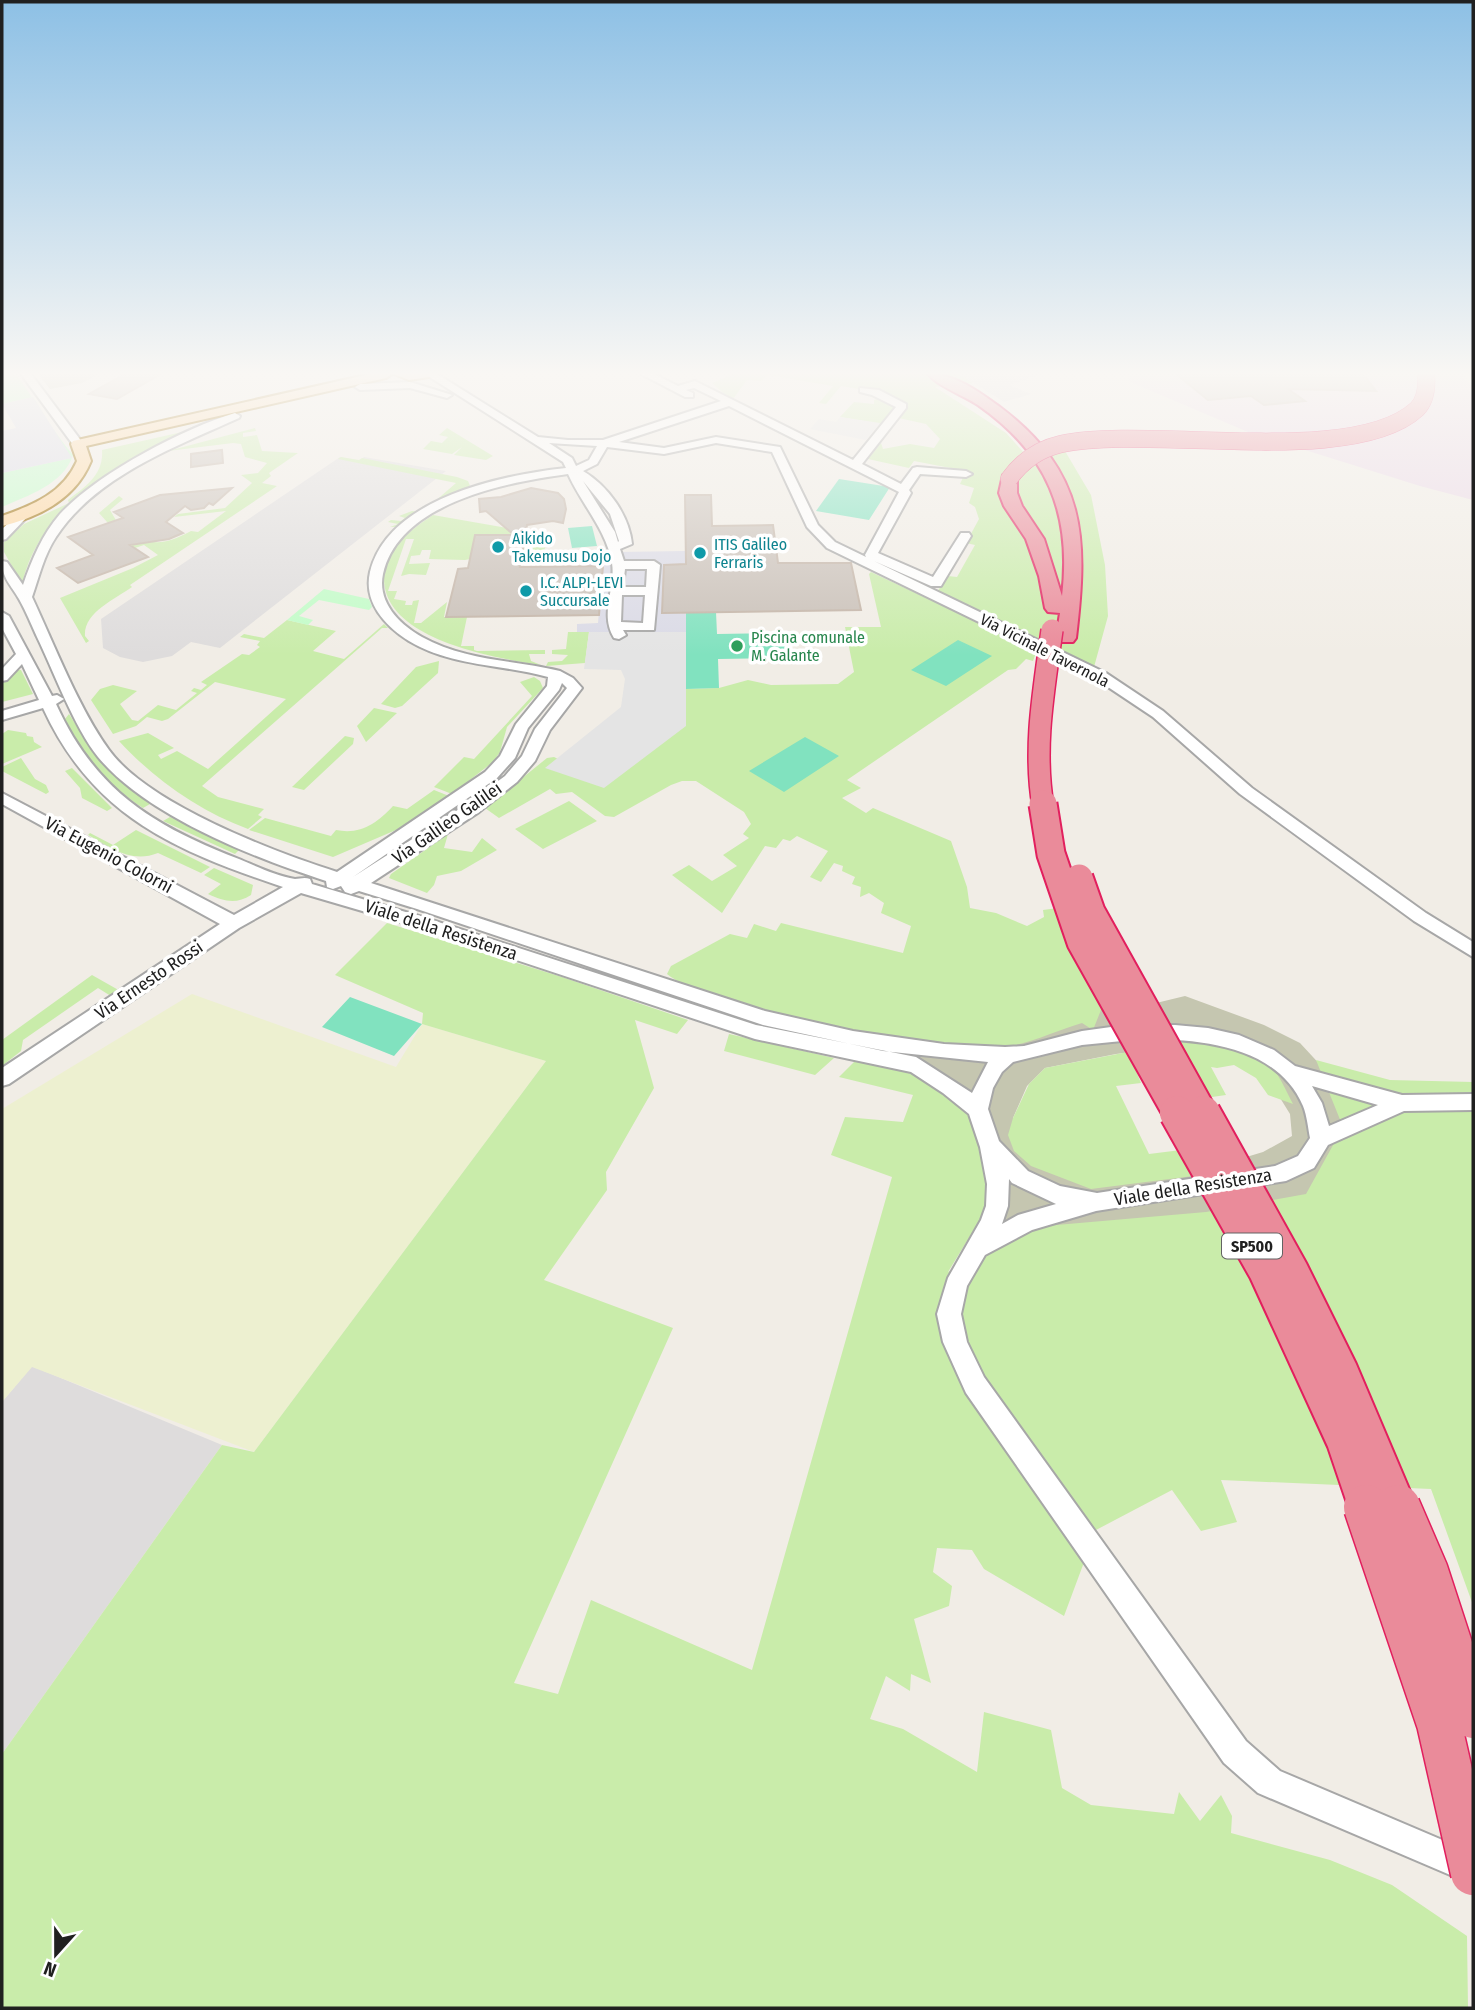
<svg xmlns="http://www.w3.org/2000/svg" width="1475" height="2010" viewBox="0 0 1475 2010" font-family="'Fira Sans Condensed',sans-serif">
  <rect width="100%" height="100%" fill="#f1ede6"/>
  <path fill="#dedcdc" d="M 959,374 L 1042,374 L 1009,385 L 1031,394 L 1004,402 Z
    M 340,457 L 359,461 L 364,457 L 446,471 L 220,648 L 191,642 L 172,656 L 143,662 L 120,657 L 103,648 L 101,619 Z
    M 32,1366 L 222,1445 L 2,1754 L 2,1402 Z"/>
  <path fill="#ead7e6" d="M 1121,374 L 1460,374 L 1473,387 L 1473,500 L 1420,486 L 1248,432 L 1128,381 L 1131,377 Z"/>
  <path fill="#c5c6b0" fill-rule="evenodd" d="M 38,374 L 99,374 L 82,383 L 50,389 Z
    M 1185,996 L 1264,1025 L 1300,1043 L 1325,1070 L 1372,1102 L 1300,1224 L 1018,1229 L 993,1209 L 918,1085 L 917,1055 L 955,1029 L 1085,1009 L 1152,1004 ZM 1186,1045 L 1251,1067 L 1277,1093 L 1290,1114 L 1292,1136 L 1263,1152 L 1243,1158 L 1079,1155 L 1013,1118 L 1027,1086 L 1045,1068 L 1116,1054 Z"/>
  <path fill="#edf0d0" d="M 192,994 L 396,1067 L 422,1024 L 546,1061 L 254,1452 L 32,1367 L 2,1402 L 2,1109 Z"/>
  <path fill="#c9ecaa" d="M 726,374 L 959,374 L 973,383 L 935,387 L 1006,433 L 1025,454 L 1065,451 L 1091,495 L 1105,565 L 1108,616 L 1094,667 L 937,592 L 948,576 L 957,577 L 975,545 L 966,543 L 979,519 L 975,507 L 969,503 L 974,488 L 960,484 L 966,471 L 914,461 L 909,468 L 868,459 L 881,443 L 883,449 L 910,444 L 934,448 L 940,439 L 926,424 L 894,417 L 888,425 L 840,417 L 854,402 L 874,404 L 874,400 L 885,397 L 876,392 L 841,386 L 826,404 L 819,403 L 833,386 L 768,375 L 761,381 L 747,380 L 733,399 L 730,399 L 712,383 L 729,376 Z
    M 200,428 C 128,458 41,501 22,584 L 4,552 L 4,542 L 24,524 L 69,503 L 68,500 C 85,487 104,475 102,450 Z
    M 255,428 L 256,431 L 243,433 L 243,437 L 257,435 L 262,451 L 298,453 L 269,473 L 271,476 L 262,483 L 277,486 L 130,585 L 132,587 C 115,599 83,613 85,636 L 89,641 L 86,643 L 60,598 L 133,568 L 158,555 L 144,545 L 135,548 L 123,540 L 99,513 L 119,496 L 123,499 L 110,510 L 124,534 C 154,545 163,546 191,531 L 198,532 L 226,511 L 174,517 L 178,514 L 225,508 L 252,483 L 241,475 L 258,473 L 267,463 L 245,457 L 241,444 L 233,443 L 168,451 Z
    M 447,428 L 493,456 L 486,460 L 454,455 L 462,447 L 452,454 L 423,449 L 431,441 L 442,443 L 448,437 L 439,435 Z
    M 341,457 L 359,460 L 362,458 L 457,477 L 468,481 L 470,486 L 397,527 L 390,527 L 398,524 L 388,522 L 391,520 L 401,521 L 405,518 L 399,516 L 412,511 L 419,512 L 425,508 L 422,507 L 433,503 L 456,483 L 338,459 Z
    M 433,515 L 548,535 L 544,552 L 522,553 L 525,534 L 476,535 L 470,559 L 465,560 L 429,559 L 431,550 L 422,550 L 420,555 L 411,556 L 409,564 L 430,563 L 426,575 L 409,574 L 401,576 L 414,539 L 406,539 L 388,591 L 397,591 L 394,599 L 406,601 L 405,605 L 412,605 L 413,601 L 419,600 L 414,623 L 421,623 L 447,602 L 444,617 L 467,617 L 461,646 L 474,646 L 474,650 L 477,651 L 545,650 L 545,654 L 529,654 L 531,661 L 541,665 C 495,658 387,640 384,581 C 382,552 411,529 433,515 Z
    M 871,572 L 1037,650 L 1033,661 L 1026,659 L 1016,669 L 1008,670 L 847,780 L 861,788 L 842,798 L 866,813 L 873,808 L 951,841 L 967,887 L 970,908 L 996,913 L 1027,926 L 1044,917 L 1043,910 L 1058,908 L 1103,1005 L 1093,1030 L 1082,1023 C 1058,1030 1029,1044 1005,1047 C 936,1056 721,1016 667,974 L 671,966 L 730,934 L 747,938 L 754,924 L 776,931 L 781,923 L 903,953 L 911,926 L 881,913 L 884,903 L 869,893 L 860,897 L 861,887 L 852,884 L 855,877 L 842,871 L 843,866 L 834,863 L 821,882 L 810,877 L 828,851 L 797,836 L 790,841 L 783,839 L 776,848 L 765,846 L 722,913 L 672,875 L 689,865 L 712,881 L 737,866 L 723,855 L 749,838 L 743,834 L 751,824 L 744,812 L 696,781 L 682,781 L 671,785 L 614,817 L 605,816 L 572,792 L 556,794 L 550,789 L 499,818 L 485,808 L 547,758 L 554,757 L 585,772 L 686,725 L 686,689 L 719,688 L 748,680 L 771,685 L 838,684 L 854,672 L 845,627 L 881,627 L 869,574 Z
    M 287,620 L 336,631 L 313,651 L 344,659 L 384,624 L 388,628 L 382,628 L 202,786 L 218,797 L 264,809 L 258,815 L 262,817 L 248,829 C 199,811 154,779 119,741 L 148,733 L 174,748 L 158,755 L 161,759 L 177,751 L 208,769 L 286,699 L 215,682 L 168,719 L 162,721 L 147,717 L 136,726 L 113,734 L 91,700 L 100,689 L 113,685 L 137,691 L 120,704 L 132,720 L 138,721 L 158,705 L 176,710 L 197,693 L 191,691 L 194,688 L 201,690 L 207,685 L 201,682 L 242,654 L 249,655 L 260,647 L 257,645 L 260,641 L 240,637 L 244,634 L 264,638 Z
    M 568,632 L 589,632 L 585,663 L 546,666 L 548,662 L 562,661 L 568,655 L 552,654 L 552,650 L 566,649 Z
    M 439,661 L 438,673 L 402,706 L 395,708 L 381,704 L 416,667 Z
    M 15,670 L 21,670 L 33,694 L 2,702 L 2,684 Z
    M 534,677 L 540,681 L 543,688 L 507,727 L 500,752 L 493,762 L 452,794 L 434,787 L 464,757 L 474,759 L 532,696 L 520,682 Z
    M 374,708 L 397,713 L 366,742 L 357,726 Z
    M 69,714 L 97,758 L 117,778 L 150,804 L 143,808 C 108,786 84,755 65,719 Z
    M 8,730 L 26,733 L 27,736 L 33,737 L 34,742 L 42,747 L 2,764 L 2,734 Z
    M 345,736 L 354,738 L 353,744 L 304,790 L 292,787 Z
    M 21,758 L 35,779 L 46,785 L 49,792 L 46,794 L 2,771 L 2,767 Z
    M 72,768 L 112,808 L 107,811 L 82,798 L 80,788 L 65,771 Z
    M 434,790 L 449,796 L 396,830 L 333,857 L 249,830 L 265,818 L 331,836 L 336,830 C 361,835 377,823 393,806 L 407,809 Z
    M 569,801 L 597,821 L 543,849 L 515,829 Z
    M 170,817 L 239,850 L 235,854 L 163,821 Z
    M 136,830 L 210,867 L 201,873 L 158,853 C 131,864 110,847 88,835 L 90,833 L 113,845 Z
    M 448,834 L 444,848 L 472,852 L 482,838 L 497,850 L 461,871 L 437,876 L 434,885 L 427,893 L 389,878 L 391,874 Z
    M 214,868 L 253,885 L 251,895 C 236,905 223,901 208,894 L 221,884 L 204,875 Z
    M 387,923 L 562,977 L 688,1020 L 677,1034 L 635,1020 L 654,1088 L 606,1172 L 607,1190 L 544,1280 L 673,1328 L 514,1683 L 558,1694 L 591,1600 L 752,1670 L 892,1177 L 831,1155 L 845,1117 L 903,1122 L 913,1095 L 839,1077 L 856,1060 L 907,1068 L 939,1088 L 966,1110 L 989,1179 L 986,1210 L 948,1272 L 1010,1229 L 1206,1212 L 1306,1194 L 1343,1127 L 1316,1060 L 1390,1080 L 1473,1082 L 1473,1605 L 1431,1489 L 1221,1480 L 1237,1522 L 1201,1531 L 1172,1490 L 1096,1530 L 1064,1616 L 984,1569 L 972,1550 L 937,1548 L 933,1572 L 952,1586 L 949,1606 L 914,1619 L 931,1683 L 911,1674 L 910,1691 L 886,1676 L 870,1719 L 903,1729 L 977,1772 L 984,1712 L 1051,1730 L 1062,1788 L 1091,1805 L 1174,1814 L 1179,1792 L 1200,1821 L 1221,1795 L 1232,1816 L 1231,1833 L 1330,1860 L 1392,1885 L 1467,1936 L 1468,2008 L 2,2008 L 2,1754 L 222,1445 L 254,1452 L 546,1061 L 422,1024 L 423,1013 L 335,975 Z
    M 92,975 L 122,992 L 114,998 L 98,988 L 23,1040 L 21,1051 L 2,1066 L 2,1040 Z
    M 729,1034 L 834,1058 L 815,1075 L 724,1051 Z
    M 1169,1037 C 1201,1038 1256,1046 1277,1074 C 1283,1083 1288,1095 1293,1104 L 1268,1095 L 1256,1078 L 1234,1065 L 1217,1068 L 1211,1067 L 1226,1095 L 1205,1098 Z
    M 1128,1052 L 1141,1083 L 1116,1086 L 1149,1154 L 1181,1150 L 1193,1176 L 1091,1189 L 1031,1166 L 1014,1151 L 1008,1135 L 1013,1118 L 1029,1084 L 1045,1068 Z"/>
  <path fill="#c1fcc7" d="M 2,374 L 16,374 C 35,401 52,430 73,455 C 64,484 27,496 2,507 L 2,473 L 71,458 L 33,397 L 2,404 Z
    M 324,589 L 369,599 L 372,607 L 369,610 L 319,600 L 299,616 L 313,620 L 308,625 L 287,620 Z"/>
  <path fill="#81e2bf" d="M 839,479 L 890,487 L 869,520 L 816,511 Z
    M 592,526 L 597,546 L 572,548 L 568,528 Z
    M 716,612 L 717,634 L 786,633 L 789,658 L 718,659 L 719,688 L 686,689 L 686,613 Z
    M 958,640 L 992,656 L 946,686 L 911,670 Z
    M 805,737 L 839,756 L 784,792 L 749,771 Z
    M 350,997 L 422,1024 L 394,1056 L 322,1027 Z"/>
  <path fill="#e4e4e4" d="M 840,417 L 880,423 L 866,440 L 810,429 L 819,419 L 836,422 Z
    M 589,632 L 686,632 L 686,726 L 604,788 L 545,768 L 621,707 L 625,679 L 621,670 L 584,669 Z"/>
  <path fill="#dadae6" d="M 33,397 L 72,458 L 2,473 L 2,431 L 16,428 L 2,404 Z
    M 615,550 L 616,552 L 686,551 L 686,564 L 662,613 L 686,613 L 686,632 L 577,632 L 577,624 L 598,623 L 603,567 L 581,567 L 583,551 Z"/>
  <path fill="#c9c0b8" stroke="#c3b4a7" stroke-width="2" d="M 125,374 L 161,374 L 117,399 L 89,394 Z
    M 1176,374 L 1363,374 L 1376,391 L 1288,389 L 1305,401 L 1264,405 L 1251,396 L 1208,400 Z
    M 222,450 L 223,463 L 191,467 L 191,454 Z
    M 232,488 L 213,505 L 209,503 L 204,508 L 191,510 L 185,506 L 166,522 L 183,533 L 169,539 L 130,545 L 148,557 L 78,583 L 57,568 L 93,555 L 68,537 L 123,518 L 114,512 L 160,495 Z
    M 531,488 L 558,493 L 564,499 L 566,509 L 563,523 L 553,521 L 527,525 L 520,567 L 603,566 L 599,615 L 446,617 L 458,569 L 468,568 L 475,535 L 514,535 L 486,511 L 480,512 L 479,499 L 501,497 Z
    M 685,495 L 711,495 L 712,526 L 773,525 L 778,563 L 851,563 L 861,610 L 662,613 L 664,565 L 686,564 Z"/>
  <g fill="none" stroke-linecap="round" stroke-linejoin="round">
    <defs>
      <path id="minor" d="M 21,374 L 31,374 L 82,442 L 82,446 L 74,446 Z
        M 425,374 L 437,374 L 538,437 L 568,440 L 603,440 L 721,401 L 694,388 L 686,390 L 693,393 L 693,397 L 685,397 L 641,374 L 654,374 L 678,386 L 695,381 L 853,460 L 896,407 L 872,395 L 860,392 L 860,388 L 879,390 L 906,404 L 906,408 L 862,464 L 901,484 L 913,468 L 917,467 L 966,471 L 972,474 L 966,477 L 920,474 L 909,490 L 911,493 L 878,553 L 933,577 L 961,533 L 969,533 L 971,536 L 941,586 L 931,586 L 874,561 L 1106,673 L 1163,711 L 1252,788 L 1426,913 L 1473,942 L 1473,957 L 1414,921 L 1240,794 L 1153,717 L 1096,679 L 827,548 L 807,527 L 772,452 L 716,443 L 664,454 L 607,447 L 597,464 L 583,471 C 608,486 629,515 632,544 L 620,549 L 624,561 L 654,561 L 660,565 L 654,630 L 623,630 L 626,635 L 619,639 L 614,638 C 599,614 616,588 612,563 C 606,529 582,505 568,474 C 508,482 399,502 383,574 C 377,602 399,624 422,637 C 465,661 514,660 560,671 L 573,678 L 582,688 L 550,730 L 535,761 L 517,782 L 479,812 L 371,883 L 765,1011 L 853,1031 L 944,1044 L 1005,1047 L 1024,1046 L 1082,1031 L 1111,1027 L 1175,1025 L 1208,1028 L 1239,1035 L 1274,1050 L 1295,1066 L 1402,1095 L 1473,1094 L 1473,1110 L 1404,1111 L 1328,1145 L 1314,1168 L 1286,1181 L 1096,1211 L 1032,1230 L 985,1255 L 967,1286 L 961,1314 L 967,1342 L 984,1377 L 1246,1741 L 1280,1771 L 1473,1853 L 1473,1881 L 1469,1883 L 1258,1793 L 1224,1763 L 966,1393 L 943,1342 L 937,1314 L 948,1278 L 981,1220 L 986,1206 L 987,1184 L 980,1147 L 969,1114 L 943,1093 L 911,1072 L 755,1039 L 417,927 L 301,893 L 239,928 L 9,1084 L 2,1086 L 2,1068 L 220,924 L 2,804 L 2,793 L 234,915 L 283,887 C 176,851 93,817 43,708 L 2,720 L 2,711 L 39,700 L 22,664 L 7,680 L 2,681 L 2,669 L 16,654 L 2,628 L 2,612 L 9,616 L 52,696 L 57,695 L 64,699 L 56,704 C 95,790 153,826 239,859 C 256,866 276,876 295,879 C 300,879 304,877 310,879 L 312,884 L 429,919 L 756,1025 L 916,1057 L 972,1093 L 988,1062 L 883,1051 L 763,1025 L 417,909 L 359,891 L 351,894 L 345,892 L 341,886 L 333,889 L 327,887 L 326,881 C 254,858 147,816 98,757 C 74,727 54,672 37,637 C 31,624 26,611 19,599 C 11,585 2,578 2,561 L 7,562 L 23,585 C 32,559 42,535 60,514 C 97,474 182,429 235,413 L 240,416 L 239,418 C 175,447 96,476 56,537 C 44,555 39,577 32,597 C 54,644 79,709 109,750 C 148,804 274,852 337,872 L 485,772 L 500,756 L 516,724 L 547,686 L 548,677 C 501,664 453,667 409,641 C 385,626 363,602 370,572 C 388,498 502,475 566,468 L 563,462 ZM 729,406 L 899,492 L 865,555 L 866,557 L 835,542 L 818,525 L 780,447 L 716,437 L 664,448 L 619,442 ZM 549,443 L 597,446 L 589,460 L 576,466 L 572,458 ZM 583,481 L 610,514 L 619,541 L 618,542 L 615,532 ZM 625,569 L 647,569 L 646,587 L 623,587 ZM 622,595 L 645,595 L 643,623 L 621,622 ZM 562,683 L 567,688 L 535,729 L 522,756 L 505,776 L 467,804 L 353,877 L 497,778 L 515,758 L 528,728 L 559,690 ZM 1142,1039 C 1199,1039 1277,1045 1303,1106 C 1307,1116 1308,1128 1310,1138 L 1298,1156 L 1275,1166 L 1097,1193 L 1060,1186 L 1028,1171 L 999,1141 L 988,1109 L 993,1088 L 1002,1072 L 1013,1062 L 1082,1045 ZM 1312,1086 L 1378,1105 L 1329,1126 L 1322,1103 ZM 1009,1179 L 1012,1183 L 1056,1204 L 1018,1215 L 1002,1224 L 1008,1206 Z
        M 410,382 L 452,395 L 447,398 L 410,388 L 360,390 L 355,387 L 360,384 Z
        M 24,509 L 30,513 L 28,516 L 6,539 L 2,540 L 2,529 Z"/>
      <path id="major" d="M 370,374 L 392,374 L 386,378 L 86,446 L 91,461 C 76,498 40,517 2,526 L 2,516 C 33,505 63,493 77,461 L 71,444 L 73,441 Z
        M 394,374 L 430,374 L 429,377 L 409,380 Z"/>
      <path id="highway" d="M 928,374 C 955,374 978,391 1000,407 C 1087,473 1088,538 1076,638 L 1073,642 L 1059,642 L 1056,638 L 1060,613 L 1048,612 L 1045,608 L 1039,576 L 1026,539 L 1004,506 L 999,493 L 1003,475 L 1015,475 L 1017,479 L 1017,493 L 1022,506 L 1044,539 L 1062,596 C 1072,513 1047,453 978,405 C 963,395 939,387 928,374 Z"/>
    </defs>
    <use href="#minor" stroke="#a7a7a7" stroke-width="4"/>
    <use href="#major" stroke="#9b6b00" stroke-width="4"/>
    <use href="#highway" stroke="#e21f5e" stroke-width="4"/>
    <use href="#minor" fill="#fff" fill-rule="evenodd"/>
    <use href="#major" fill="#ffd69c" fill-rule="evenodd"/>
    <use href="#highway" fill="#ea8b9a" fill-rule="evenodd"/>
    <defs>
      <path id="highway-bridge-far4" d="M 1009,479 C 1022,461 1039,449 1061,444 C 1150,425 1353,468 1417,409 C 1426,400 1427,386 1426,374"/>
      <path id="highway-bridge-far3" d="M 1043,806 C 1033,747 1044,689 1052,630"/>
      <path id="highway-bridge-far2" d="M 1043,804 L 1051,854 L 1081,942 L 1178,1115
        M 1079,878 L 1091,912 L 1204,1115"/>
      <path id="highway-bridge-far1" d="M 1177,1113 L 1266,1271 L 1344,1441 L 1367,1509
        M 1203,1113 L 1291,1271 L 1340,1370 L 1399,1509"/>
      <path id="highway-bridge" d="M 1366,1507 L 1439,1723 L 1473,1873
        M 1398,1507 L 1426,1572 L 1473,1716"/>
    </defs>
    <use href="#highway-bridge-far4" stroke="#e21f5e" stroke-width="18" stroke-linecap="butt"/>
    <use href="#highway-bridge-far3" stroke="#e21f5e" stroke-width="24" stroke-linecap="butt"/>
    <use href="#highway-bridge-far2" stroke="#e21f5e" stroke-width="31" stroke-linecap="butt"/>
    <use href="#highway-bridge-far1" stroke="#e21f5e" stroke-width="38" stroke-linecap="butt"/>
    <use href="#highway-bridge" stroke="#e21f5e" stroke-width="47" stroke-linecap="butt"/>
    <use href="#highway-bridge-far4" stroke="#ea8b9a" stroke-width="17"/>
    <use href="#highway-bridge-far3" stroke="#ea8b9a" stroke-width="21"/>
    <use href="#highway-bridge-far2" stroke="#ea8b9a" stroke-width="27"/>
    <use href="#highway-bridge-far1" stroke="#ea8b9a" stroke-width="34"/>
    <use href="#highway-bridge" stroke="#ea8b9a" stroke-width="44"/>
  </g>
  <linearGradient id="sky" x2="0" y2="1"><stop stop-color="#8dc0e5"/><stop offset="0.57" stop-color="#f9f7f4"/><stop offset="1" stop-color="#f9f7f4" stop-opacity="0"/></linearGradient>
  <rect width="1475" height="655" fill="url(#sky)"/>
  <g fill="#0f9aa8" stroke="#fff" stroke-width="2.5">
    <circle cx="498" cy="547" r="7"/>
    <circle cx="700" cy="553" r="7"/>
    <circle cx="526" cy="591" r="7"/>
  </g>
  <circle fill="#2e9e5b" stroke="#fff" stroke-width="2.5" cx="737" cy="646" r="7"/>
  <g text-anchor="middle" stroke-width="7" stroke-linejoin="round" paint-order="stroke">
    <g font-size="16" fill="#0d838f" stroke="#fff" text-anchor="start">
      <text x="512" y="544">Aikido<tspan x="512" dy="18">Takemusu Dojo</tspan></text>
      <text x="714" y="550">ITIS Galileo<tspan x="714" dy="18">Ferraris</tspan></text>
      <text x="540" y="588">I.C. ALPI-LEVI<tspan x="540" dy="18">Succursale</tspan></text>
    </g>
    <g font-size="16" fill="#27864d" stroke="#fff" text-anchor="start">
      <text x="751" y="643">Piscina comunale<tspan x="751" dy="18">M. Galante</tspan></text>
    </g>
    <g font-size="16" fill="#202020" stroke="#fff">
      <text transform="translate(1045 650) rotate(27)" y="6">Via Vicinale Tavernola</text>
    </g>
    <rect fill="#fff" stroke="#636363" stroke-width="2" x="1222" y="1233.5" width="60" height="25" rx="5"/>
    <g font-size="16" font-weight="bold" fill="#202020">
      <text x="1252" y="1252">SP500</text>
    </g>
    <g font-size="18" fill="#202020" stroke="#fff">
      <text transform="translate(447 823) rotate(-35)" y="6">Via Galileo Galilei</text>
      <text transform="translate(109 855) rotate(28)" y="6">Via Eugenio Colorni</text>
      <text transform="translate(441 930) rotate(18)" y="6">Viale della Resistenza</text>
      <text transform="translate(149 980) rotate(-34)" y="6">Via Ernesto Rossi</text>
      <text transform="translate(1193 1187) rotate(-9)" y="6">Viale della Resistenza</text>
    </g>
  </g>
  <rect width="1475" height="2010" fill="none" stroke="#202020" stroke-width="7"/>
  <g transform="translate(56 1954) rotate(201)" stroke="#ffffff" stroke-width="5" paint-order="stroke">
  <path d="M0-5L12 26L0 18L-12 26Z" fill="#202020"/>
  <text y="-10" font-size="19" font-weight="bold" text-anchor="middle" fill="#202020">N</text>
  </g>
</svg>
